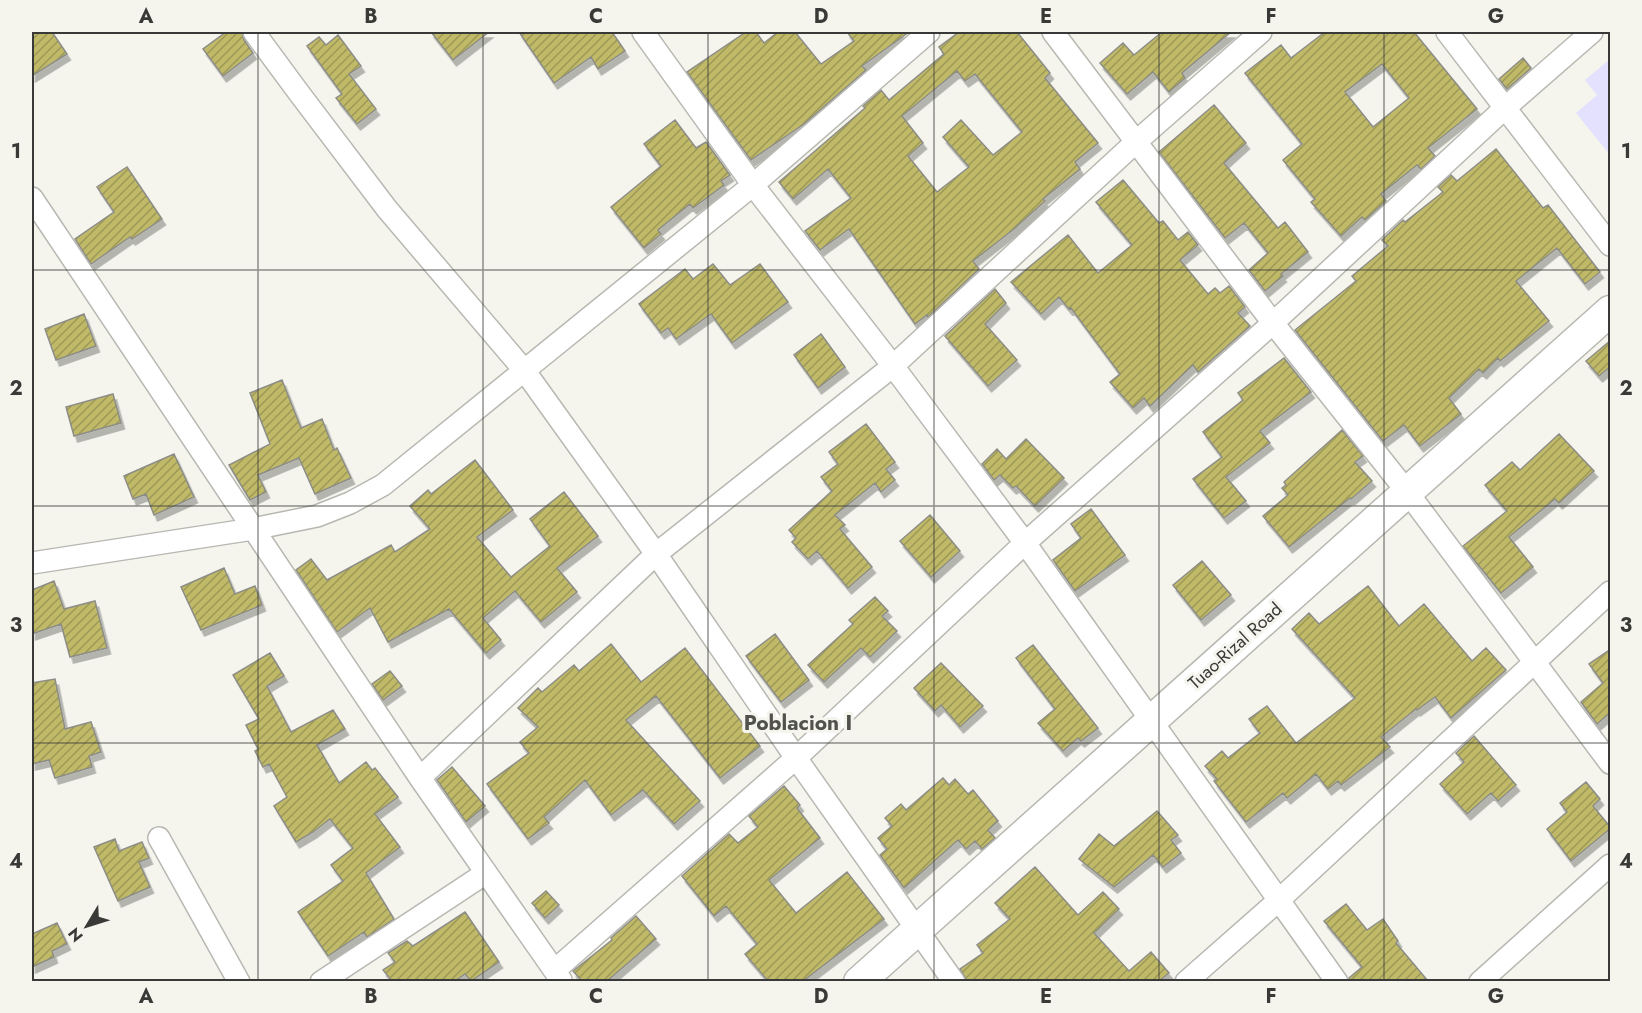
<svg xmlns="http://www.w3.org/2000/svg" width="1642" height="1013" viewBox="0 0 1642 1013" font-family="Jost,sans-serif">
  <defs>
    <pattern id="building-hatch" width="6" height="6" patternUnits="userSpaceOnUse" patternTransform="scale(1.5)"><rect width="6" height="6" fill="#c0ba68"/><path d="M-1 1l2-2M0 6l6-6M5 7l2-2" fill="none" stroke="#9d9856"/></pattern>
    <filter id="shadow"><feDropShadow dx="3.5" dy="6" stdDeviation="0" flood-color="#0004"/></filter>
  </defs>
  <rect width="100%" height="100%" fill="#f5f5ee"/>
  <path fill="#e4e1fe" d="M 1610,59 L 1610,155 L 1576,113 L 1597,95 L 1585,80 Z"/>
  <path fill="url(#building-hatch)" stroke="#8d8d87" stroke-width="1.5" fill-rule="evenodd" filter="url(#shadow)" d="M 32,32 L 52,32 L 67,54 L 32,76 Z
    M 226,32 L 242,32 L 244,40 L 253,53 L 223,76 L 203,49 Z
    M 431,32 L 489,32 L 453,60 Z
    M 519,32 L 612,32 L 625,51 L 598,69 L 591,57 L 554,83 Z
    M 746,32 L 756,32 L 764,43 L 778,32 L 795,32 L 821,64 L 854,41 L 847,32 L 909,32 L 862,66 L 866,70 L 804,124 L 751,160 L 687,72 Z
    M 959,32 L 1017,32 L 1050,73 L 1045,78 L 1098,143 L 1075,162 L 1080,169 L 1043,199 L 1045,201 L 1014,229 L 973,261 L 979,269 L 928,317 L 927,315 L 915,324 L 849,229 L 820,250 L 805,231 L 851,198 L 828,169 L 793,199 L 779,182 L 865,108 L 863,106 L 881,90 L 889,100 L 944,54 L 939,47 ZM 957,71 L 965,81 L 975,74 L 1022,132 L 993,155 L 961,120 L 943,137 L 969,167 L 937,192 L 908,156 L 923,143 L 902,116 Z
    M 1162,32 L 1231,32 L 1182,73 L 1185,78 L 1169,92 L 1153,72 L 1127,94 L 1100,63 L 1123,43 L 1134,55 Z
    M 1325,32 L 1414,32 L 1477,109 L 1428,148 L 1435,156 L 1421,169 L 1417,165 L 1381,194 L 1386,201 L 1365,220 L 1362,217 L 1341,236 L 1311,202 L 1315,199 L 1283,160 L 1302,144 L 1245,73 L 1281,45 L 1291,58 ZM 1382,64 L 1409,98 L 1373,127 L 1345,92 Z
    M 338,35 L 361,66 L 349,74 L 376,109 L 357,124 L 336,98 L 342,94 L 307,46 L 319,37 L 326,45 Z
    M 1523,58 L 1531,68 L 1507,89 L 1499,79 Z
    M 1214,105 L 1246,143 L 1224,163 L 1278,228 L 1285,222 L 1308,252 L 1281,274 L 1283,276 L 1265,291 L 1249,270 L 1268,253 L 1244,223 L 1225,238 L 1159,152 Z
    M 675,120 L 696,148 L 706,142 L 730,175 L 721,181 L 724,185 L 693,208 L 690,204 L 658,230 L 661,234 L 644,248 L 611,207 L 661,166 L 644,144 Z
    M 1496,149 L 1543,208 L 1548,205 L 1600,272 L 1585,284 L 1557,248 L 1516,281 L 1549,321 L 1500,361 L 1498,358 L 1483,373 L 1479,369 L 1449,398 L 1461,414 L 1420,446 L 1404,425 L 1383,441 L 1295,330 L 1356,281 L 1352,276 L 1388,246 L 1382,240 L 1403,220 L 1405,222 L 1443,192 L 1438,187 L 1451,175 L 1457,181 Z
    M 127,167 L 162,219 L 132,239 L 130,237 L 91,264 L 75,239 L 114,212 L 97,187 Z
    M 1123,180 L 1159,223 L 1163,221 L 1178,240 L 1188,232 L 1198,245 L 1180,260 L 1208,294 L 1215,288 L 1220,293 L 1229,286 L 1245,307 L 1238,313 L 1250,326 L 1198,372 L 1193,365 L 1150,406 L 1144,398 L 1133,408 L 1110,382 L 1120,374 L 1071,308 L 1069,309 L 1059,297 L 1041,314 L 1011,282 L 1068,235 L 1098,273 L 1132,245 L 1096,202 Z
    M 713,264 L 730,285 L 760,264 L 788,302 L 732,343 L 711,314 L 676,339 L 668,328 L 661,333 L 639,304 L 685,269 L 693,279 Z
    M 995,289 L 1006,303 L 985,324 L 1017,360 L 988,386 L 945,336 Z
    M 84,314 L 96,346 L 56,360 L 45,329 Z
    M 821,334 L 845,367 L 818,388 L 794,355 Z
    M 1611,340 L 1611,366 L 1599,376 L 1586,361 Z
    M 1284,358 L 1311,392 L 1260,431 L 1270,443 L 1226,477 L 1246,501 L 1224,518 L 1193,479 L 1222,457 L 1203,432 L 1243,400 L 1238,393 Z
    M 282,380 L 301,428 L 322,419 L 334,450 L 337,448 L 351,478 L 315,494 L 299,458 L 258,475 L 266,492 L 250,500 L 229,465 L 270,444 L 250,393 Z
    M 113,394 L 121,423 L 74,436 L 66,407 Z
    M 866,424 L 895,462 L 886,469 L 895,480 L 881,492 L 875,483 L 835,515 L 845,525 L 840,529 L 872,567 L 848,588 L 817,551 L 808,559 L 792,542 L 796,538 L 789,530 L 832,491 L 821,477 L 838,464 L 829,452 Z
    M 1342,430 L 1363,456 L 1355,462 L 1372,481 L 1351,499 L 1350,498 L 1289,547 L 1263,516 L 1288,495 L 1282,488 L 1286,485 L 1284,482 Z
    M 1559,434 L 1594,471 L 1559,503 L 1555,499 L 1509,537 L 1533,567 L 1501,593 L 1463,546 L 1507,511 L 1485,485 L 1512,462 L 1520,470 Z
    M 1026,439 L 1064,478 L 1035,506 L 1016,486 L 1013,488 L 1000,475 L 994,480 L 982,464 L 997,449 L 1006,459 Z
    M 174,454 L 194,497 L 154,515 L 146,494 L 133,499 L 124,476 Z
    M 475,460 L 513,510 L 477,537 L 511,577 L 550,546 L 530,519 L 564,492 L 598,536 L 557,568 L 577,592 L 541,622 L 515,591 L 483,618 L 501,640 L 486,653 L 449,609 L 388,642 L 370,608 L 337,632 L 296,570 L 311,559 L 327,580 L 391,545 L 395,552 L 430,529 L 410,506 L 428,490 L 431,494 Z
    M 1091,509 L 1125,555 L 1075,591 L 1053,560 L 1081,538 L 1071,524 Z
    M 930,515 L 960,551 L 931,577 L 900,541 Z
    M 1202,561 L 1231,595 L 1201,620 L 1173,585 Z
    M 224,568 L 235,594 L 255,586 L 262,605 L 201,630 L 181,587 Z
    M 54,581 L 64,609 L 95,601 L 107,648 L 70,657 L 61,624 L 32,634 L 32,590 Z
    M 1368,586 L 1399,626 L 1424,604 L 1472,661 L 1486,648 L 1506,670 L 1451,718 L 1435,697 L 1417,710 L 1416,709 L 1381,737 L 1390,747 L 1341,785 L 1338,781 L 1328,789 L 1316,774 L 1287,798 L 1283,793 L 1246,822 L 1214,781 L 1217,779 L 1205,766 L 1222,751 L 1228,758 L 1260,733 L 1249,719 L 1267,706 L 1296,743 L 1355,698 L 1292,629 L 1309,613 L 1319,624 Z
    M 875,597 L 888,611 L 882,616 L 897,631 L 870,657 L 861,648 L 824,682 L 808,665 L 853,624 L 849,620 Z
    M 775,634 L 809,680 L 781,702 L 746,656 Z
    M 611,644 L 641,682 L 685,648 L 760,746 L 720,778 L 656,696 L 626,720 L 700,801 L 674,824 L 643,790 L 611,815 L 585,780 L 544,817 L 549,823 L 528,839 L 487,784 L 529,753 L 520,742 L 538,727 L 518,708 L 538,688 L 542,692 L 574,665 L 579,671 Z
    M 1033,645 L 1098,728 L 1081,741 L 1078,738 L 1063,751 L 1038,723 L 1055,709 L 1016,658 Z
    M 1611,649 L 1611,712 L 1597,724 L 1581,702 L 1603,683 L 1589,664 Z
    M 270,653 L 284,676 L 267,686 L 291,732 L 333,710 L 345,729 L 317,745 L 339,783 L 366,762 L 372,770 L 375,768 L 398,797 L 375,814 L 400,847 L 366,873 L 394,919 L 367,937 L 364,932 L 328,956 L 298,912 L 343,881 L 331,865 L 353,848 L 330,819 L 313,832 L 296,842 L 274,806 L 287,797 L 269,764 L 263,767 L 255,751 L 258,749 L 246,725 L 259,719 L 233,675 Z
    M 941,663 L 983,706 L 960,727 L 941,705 L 935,711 L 914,688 Z
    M 390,671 L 402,686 L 383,700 L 372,684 Z
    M 55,679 L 65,729 L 91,722 L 101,752 L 89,756 L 92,767 L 55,778 L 49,760 L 32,764 L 32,683 Z
    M 1474,736 L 1516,785 L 1498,801 L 1491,793 L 1467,814 L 1440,784 L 1464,762 L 1456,753 Z
    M 452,767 L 485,806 L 466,822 L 437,780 Z
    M 943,778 L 949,785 L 955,779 L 968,794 L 973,790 L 998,821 L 988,830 L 995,838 L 982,849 L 975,841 L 966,849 L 958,840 L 904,888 L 880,855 L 887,849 L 878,838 L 892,826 L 885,818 L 901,804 L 906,810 Z
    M 1586,782 L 1600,799 L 1593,806 L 1611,828 L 1571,861 L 1547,829 L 1567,812 L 1560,803 Z
    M 784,786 L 800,805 L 797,808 L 820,838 L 769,880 L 796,913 L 847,872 L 884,919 L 803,981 L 768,981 L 745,954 L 757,944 L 726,906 L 714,916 L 682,876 L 729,834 L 738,843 L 758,827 L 749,816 Z
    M 1157,811 L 1178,835 L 1171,840 L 1181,853 L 1163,867 L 1153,855 L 1114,887 L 1079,859 L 1099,834 L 1114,846 Z
    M 115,839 L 119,851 L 142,842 L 149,858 L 139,862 L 150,887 L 118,901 L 94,847 Z
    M 1035,867 L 1078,915 L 1103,892 L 1119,909 L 1094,933 L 1129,971 L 1151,952 L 1169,973 L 1159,981 L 967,981 L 960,969 L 983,953 L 977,945 L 1010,919 L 995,903 Z
    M 546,891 L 559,905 L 545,918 L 532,903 Z
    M 1346,904 L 1367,930 L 1383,919 L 1398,941 L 1396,943 L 1428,981 L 1350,981 L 1349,978 L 1362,967 L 1324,921 Z
    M 465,912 L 499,962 L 471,981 L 465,974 L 455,981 L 392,981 L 383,970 L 395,962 L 388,953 L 407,941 L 413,946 Z
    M 636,916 L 656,939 L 607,981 L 582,981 L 573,971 L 612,940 L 611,938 Z
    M 57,923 L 67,944 L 52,951 L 54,957 L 32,967 L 32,934 Z"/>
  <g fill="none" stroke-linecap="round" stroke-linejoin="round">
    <defs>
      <path id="minor" d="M 254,32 L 299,93 L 387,209 L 524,370 L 656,554 L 796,758 L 954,982
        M 643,32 L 753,185 L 893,366 L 1025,543 L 1337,982
        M 1053,32 L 1273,323 L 1408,493 L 1610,763
        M 1447,32 L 1610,245
        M 32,198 L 420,778 L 561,980
        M 32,563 L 253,529 L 317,516 L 350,503 L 383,485 L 753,185 L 929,32
        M 420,778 L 656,554 L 893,366 L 1137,141 L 1261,32
        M 159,838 L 239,982
        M 555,970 L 796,758 L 1025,543 L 1273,323 L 1506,107 L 1592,32
        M 321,982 L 486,873
        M 1186,982 L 1279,900 L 1610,592
        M 1480,982 L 1610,865"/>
      <path id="secondary" d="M 859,982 L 1610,311"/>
    </defs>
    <use href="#minor" stroke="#b8b8b2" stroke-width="24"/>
    <use href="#secondary" stroke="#b8b8b2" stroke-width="33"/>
    <use href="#minor" stroke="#fff" stroke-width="21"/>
    <use href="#secondary" stroke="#fff" stroke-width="30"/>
  </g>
  <path fill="none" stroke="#393937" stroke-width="1.5" stroke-opacity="0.55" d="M 258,32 L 258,982M 483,32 L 483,982M 708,32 L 708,982M 934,32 L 934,982M 1159,32 L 1159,982M 1384,32 L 1384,982M 32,270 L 1610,270M 32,506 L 1610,506M 32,743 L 1610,743"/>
  <g text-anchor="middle" stroke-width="6" stroke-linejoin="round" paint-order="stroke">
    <g font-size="18" fill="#393937" stroke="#f5f5ee">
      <text transform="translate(1235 646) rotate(-42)" y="6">Tuao-Rizal Road</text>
    </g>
    <g font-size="21" font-weight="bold" fill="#52524d" stroke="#f5f5ee">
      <text x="798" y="730">Poblacion I</text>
    </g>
  </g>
  <rect width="1642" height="1013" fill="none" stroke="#f5f5ee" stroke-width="66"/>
  <g transform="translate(87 926) rotate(232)" stroke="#f5f5ee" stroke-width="4.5" paint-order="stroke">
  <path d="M0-4.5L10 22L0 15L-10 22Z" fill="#393937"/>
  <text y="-9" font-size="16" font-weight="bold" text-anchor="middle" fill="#393937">N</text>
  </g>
  <rect x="33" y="33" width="1576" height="947" fill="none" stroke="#393937" stroke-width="2"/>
  <g font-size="20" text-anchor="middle" font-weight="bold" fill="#393937">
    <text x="146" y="23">A</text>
    <text x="371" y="23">B</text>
    <text x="596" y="23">C</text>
    <text x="821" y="23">D</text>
    <text x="1046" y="23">E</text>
    <text x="1271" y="23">F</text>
    <text x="1496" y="23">G</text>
    <text x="16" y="158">1</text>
    <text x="1626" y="158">1</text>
    <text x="16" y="395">2</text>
    <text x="1626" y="395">2</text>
    <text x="16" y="632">3</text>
    <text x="1626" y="632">3</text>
    <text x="16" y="868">4</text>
    <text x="1626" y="868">4</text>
    <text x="146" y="1003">A</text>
    <text x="371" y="1003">B</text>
    <text x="596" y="1003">C</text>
    <text x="821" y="1003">D</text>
    <text x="1046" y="1003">E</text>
    <text x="1271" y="1003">F</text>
    <text x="1496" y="1003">G</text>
  </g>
</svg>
